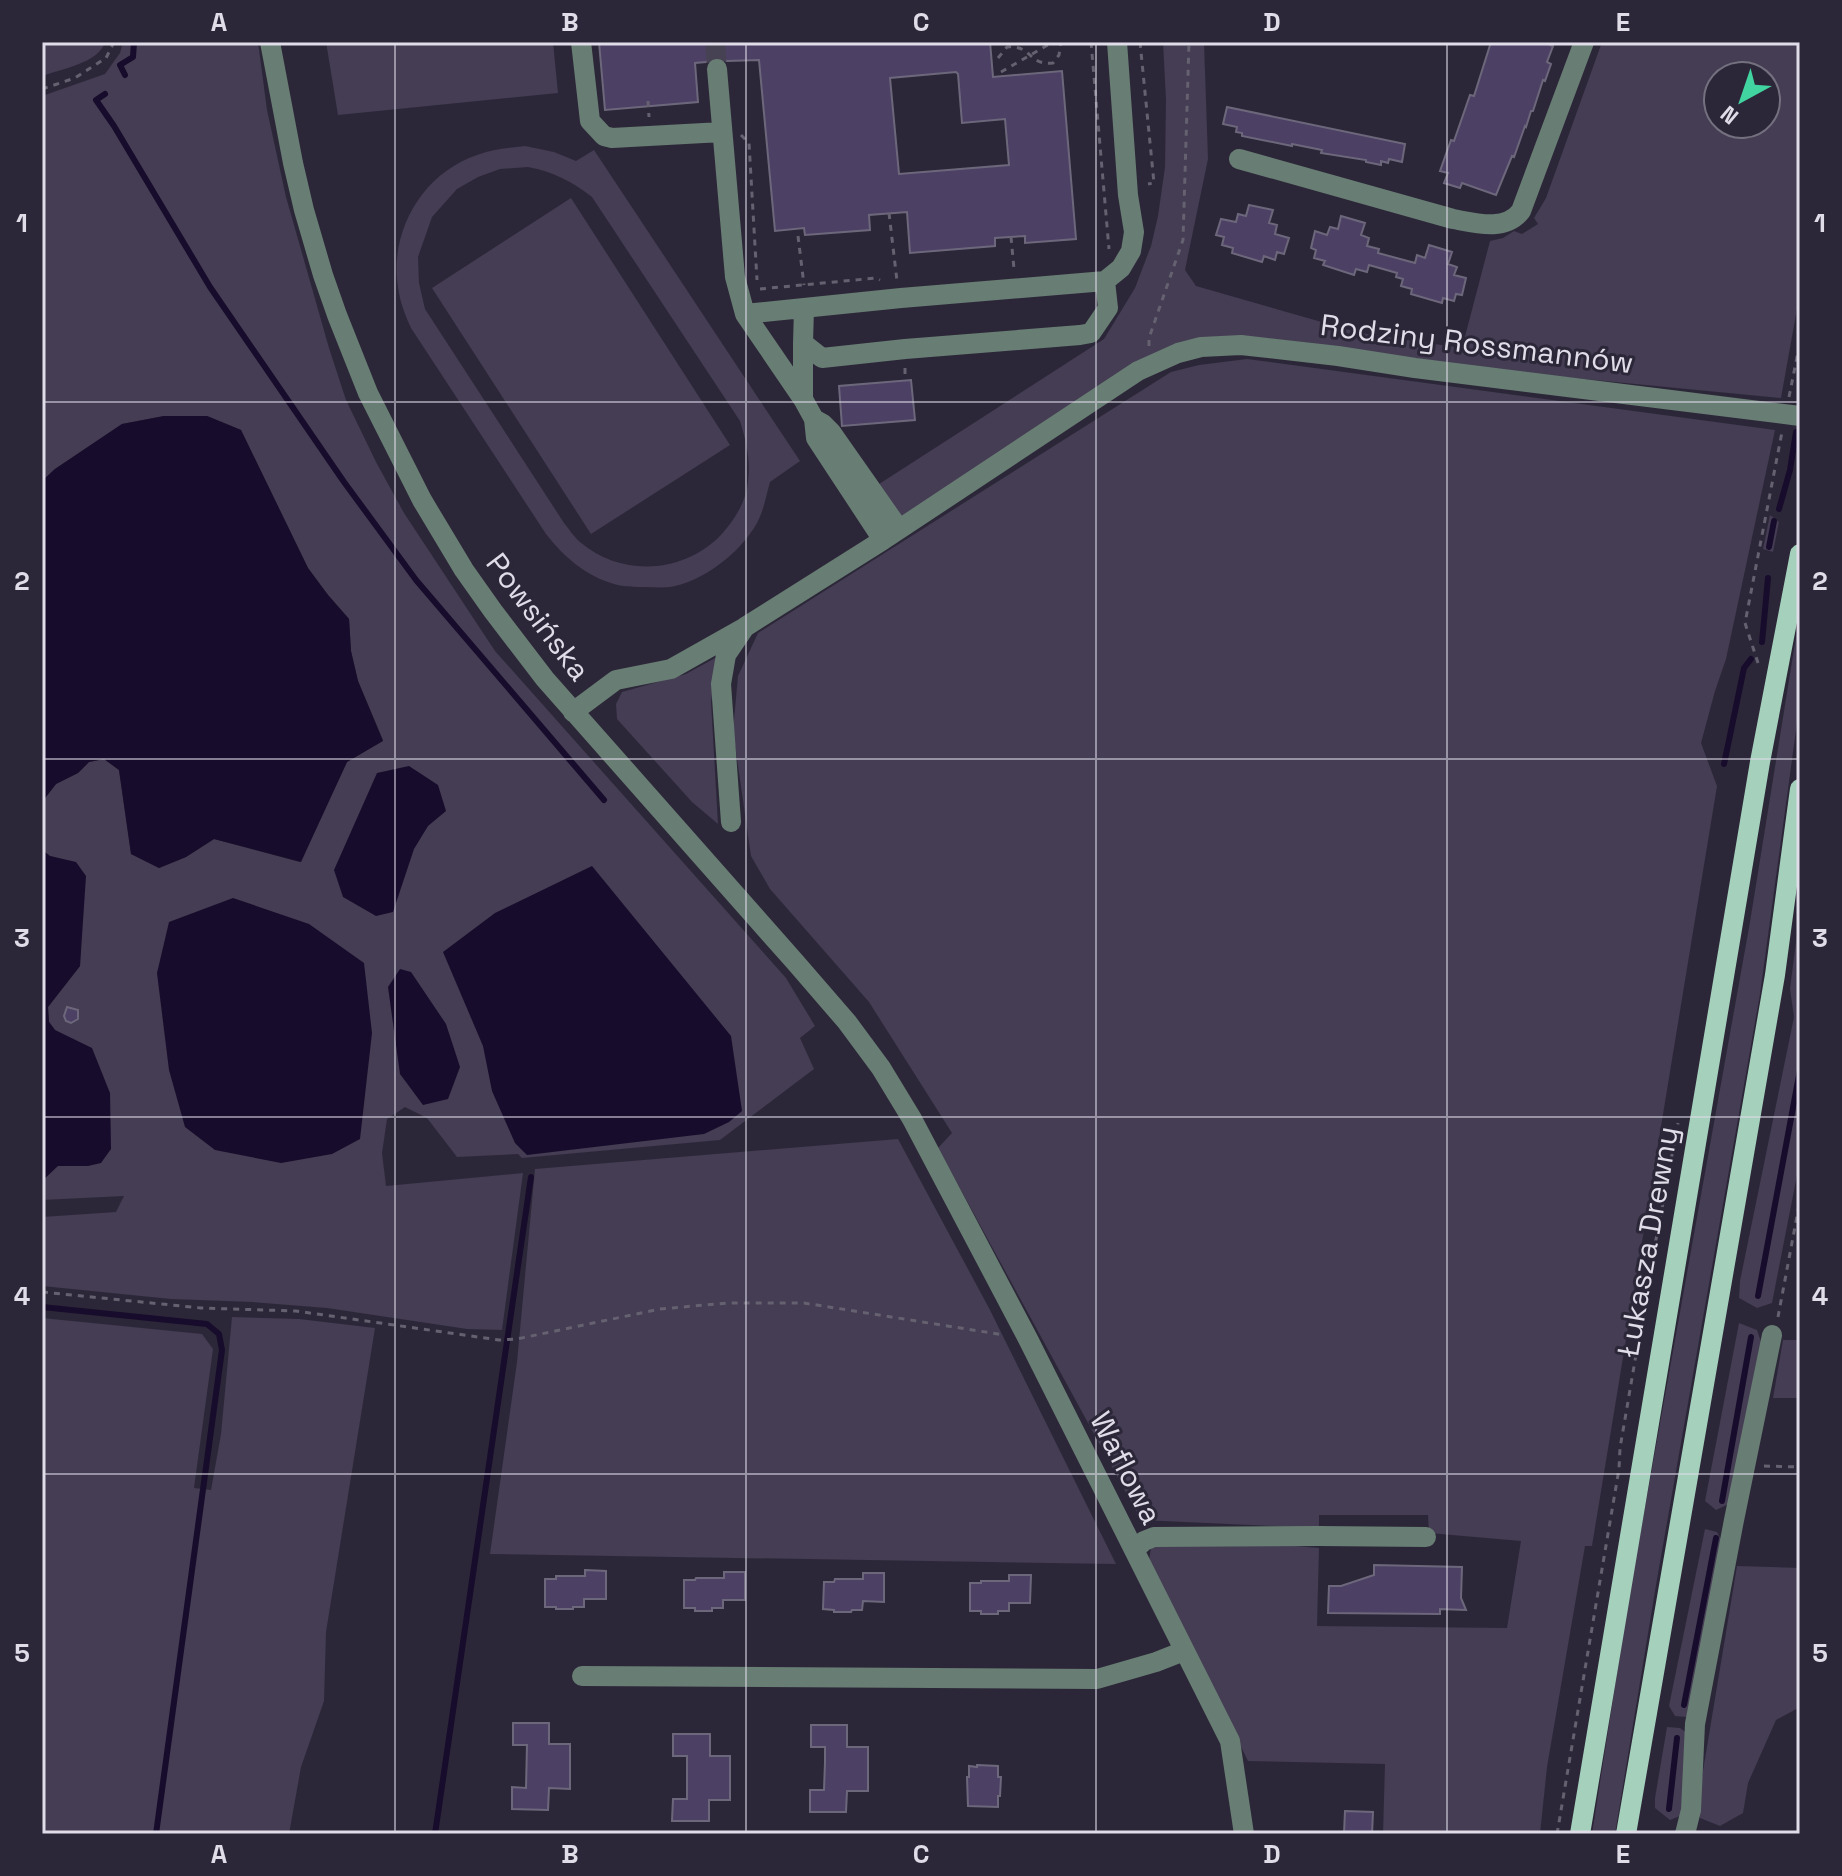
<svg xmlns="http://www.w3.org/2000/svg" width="1842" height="1876" viewBox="0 0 1842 1876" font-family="'Space Grotesk',sans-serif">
  <rect width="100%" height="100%" fill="#2c2738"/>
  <path fill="#443d53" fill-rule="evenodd" d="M 42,42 L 105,42 C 99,63 61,69 42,76 Z
    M 123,42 L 258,42 L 267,110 L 286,197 L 329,348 L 346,400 L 376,462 L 404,513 L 495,651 L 786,978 L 815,1026 L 800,1038 L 814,1069 L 720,1140 L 522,1158 L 518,1154 L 457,1157 L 427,1118 L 405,1107 L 387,1119 L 382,1153 L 386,1186 L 523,1173 L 502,1330 L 467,1329 L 327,1308 L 252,1302 L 171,1299 L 42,1286 L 42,1217 L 116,1212 L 124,1196 L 42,1200 L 42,1181 L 57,1166 L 88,1166 L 55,1030 L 49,1022 L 48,1007 L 80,966 L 81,927 L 76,863 L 50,856 L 42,850 L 42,802 L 56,784 L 78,773 L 89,762 L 104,759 L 119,770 L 131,854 L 159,868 L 186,857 L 214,839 L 300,862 L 347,762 L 383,740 L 358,681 L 351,651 L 349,619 L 328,595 L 308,568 L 241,430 L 207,416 L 164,416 L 122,424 L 55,469 L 42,481 L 42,96 L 105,74 L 120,53 Z
    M 326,42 L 553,42 L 558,93 L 338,115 Z
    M 1163,42 L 1204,42 L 1208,159 L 1185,270 L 1196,286 L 1360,333 L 1462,348 L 1490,241 L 1503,238 L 1514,231 L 1522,234 L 1538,224 L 1534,218 L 1546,198 L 1602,42 L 1800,42 L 1800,292 L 1781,398 L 1460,367 L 1185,345 L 899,522 L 876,486 L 1104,339 L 1135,288 L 1151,246 L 1158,216 L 1165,167 L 1166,100 ZM 1718,76 L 1766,76 L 1766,124 L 1718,124 Z
    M 525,146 L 554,152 L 576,161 L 594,150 L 800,461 L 770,482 C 766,496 764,510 757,523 C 741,552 703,582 670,587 C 662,588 653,587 645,587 C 635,587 624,587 614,584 C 586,576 564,557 546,534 L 411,328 C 405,315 400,302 398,287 C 389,231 423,173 477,155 C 493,149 509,148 525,146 ZM 528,167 C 554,172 571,181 592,197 L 740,421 C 746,441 751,460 748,482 C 746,502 734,521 720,536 C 682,574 621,577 580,542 C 574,537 569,529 564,523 L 425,309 L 419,283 L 418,257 L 432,217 L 457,189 L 478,177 L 500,169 Z
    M 571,198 L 730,445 L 591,534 L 432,288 Z
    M 1247,359 L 1775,430 L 1726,659 L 1715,691 L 1701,743 L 1717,786 L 1592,1546 L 1585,1546 L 1547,1767 L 1540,1834 L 1383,1834 L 1385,1764 L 1248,1761 L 1149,1561 L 1151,1548 L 1167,1545 L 1295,1546 L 1319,1548 L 1317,1626 L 1507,1628 L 1521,1541 L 1429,1533 L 1428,1515 L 1319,1515 L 1319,1528 L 1141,1520 L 938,1148 L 952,1133 L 869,1002 L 770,889 L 751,856 L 733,731 L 738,676 L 758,633 L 1171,372 L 1199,365 Z
    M 1770,515 L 1779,522 L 1773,552 L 1763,549 Z
    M 1800,612 L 1800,701 L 1760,994 L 1656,1585 L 1615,1834 L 1592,1834 L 1628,1602 L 1750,922 Z
    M 717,657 L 711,702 L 718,824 L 692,802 L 617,719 L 616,704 L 622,692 L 686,674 Z
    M 1800,909 L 1800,1160 L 1772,1303 L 1757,1308 L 1739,1298 L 1740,1281 L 1794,1017 L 1790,989 Z
    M 898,1139 L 990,1310 L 1116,1564 L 490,1554 L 517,1362 L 535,1169 Z
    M 232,1317 L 299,1319 L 375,1328 L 326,1632 L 324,1701 L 301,1767 L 289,1834 L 42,1834 L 42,1318 L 202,1334 L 213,1349 L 194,1488 L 211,1490 L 221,1434 Z
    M 1739,1323 L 1757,1330 L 1762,1345 L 1729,1504 L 1716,1510 L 1705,1501 Z
    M 1783,1340 L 1800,1340 L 1800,1398 L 1773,1398 Z
    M 1705,1529 L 1717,1532 L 1722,1542 L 1693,1705 L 1686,1717 L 1675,1716 L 1669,1706 Z
    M 1737,1566 L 1800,1568 L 1800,1707 L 1776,1720 L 1748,1783 L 1743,1813 L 1720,1826 L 1700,1818 L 1698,1801 Z
    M 1667,1727 L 1680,1728 L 1687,1733 L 1684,1800 L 1680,1816 L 1670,1820 L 1655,1808 L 1655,1798 Z"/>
  <path fill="#180c2c" d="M 164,416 L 207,416 L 241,430 L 308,568 L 328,595 L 349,619 L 351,651 L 358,681 L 383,741 L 347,762 L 301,862 L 214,839 L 186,857 L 159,868 L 131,854 L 119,770 L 104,759 L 89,762 L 78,773 L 56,784 L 42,802 L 42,481 L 55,469 L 122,424 Z
    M 409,766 L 438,785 L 446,811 L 428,826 L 414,849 L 393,912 L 376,916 L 343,897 L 334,870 L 377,773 Z
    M 42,850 L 50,856 L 76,862 L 86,876 L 80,966 L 48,1007 L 49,1022 L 55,1030 L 92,1048 L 110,1093 L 111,1149 L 101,1163 L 88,1166 L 58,1166 L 42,1181 Z
    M 592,866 L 731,1036 L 742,1111 L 729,1122 L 704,1134 L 527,1155 L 515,1143 L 492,1091 L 483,1046 L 443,952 L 495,913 Z
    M 233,898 L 309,924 L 364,963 L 372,1033 L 360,1139 L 332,1154 L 281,1163 L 215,1150 L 185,1127 L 169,1070 L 157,973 L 169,922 Z
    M 400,969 L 411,972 L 446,1024 L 460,1067 L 448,1099 L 423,1105 L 400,1074 L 388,987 Z"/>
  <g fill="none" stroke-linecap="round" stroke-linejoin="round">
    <path stroke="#180c2c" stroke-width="6" d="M 125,75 L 120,65 L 133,57 L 134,42
      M 105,94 L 96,100 L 114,126 L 210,287 L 344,482 L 416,580 L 604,800
      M 1779,509 L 1790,470 L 1796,432
      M 1769,547 L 1774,521
      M 1762,642 L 1768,578
      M 1724,764 L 1744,668 L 1751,659
      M 1758,1296 L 1800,1070
      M 42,1307 L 207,1324 L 219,1334 L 222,1350 L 156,1834
      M 1722,1501 L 1751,1337
      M 1684,1705 L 1716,1538
      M 1669,1809 L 1677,1738
      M 435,1834 L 531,1177"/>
  </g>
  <path fill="#4c4065" stroke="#6d677b" stroke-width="2" fill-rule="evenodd" d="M 599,42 L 990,42 L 993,77 L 1062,71 L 1076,239 L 1025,243 L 1025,236 L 995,238 L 995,246 L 910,253 L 907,212 L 869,215 L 870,230 L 805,235 L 804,228 L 775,231 L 759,60 L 727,61 L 717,56 L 710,58 L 706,62 L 695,63 L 698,102 L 605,110 ZM 956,72 L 958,74 L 962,123 L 1005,119 L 1009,165 L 899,174 L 890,78 Z
    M 1491,42 L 1551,42 L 1550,45 L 1553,46 L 1547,62 L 1551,64 L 1545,81 L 1543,80 L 1533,111 L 1531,111 L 1526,127 L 1525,126 L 1514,157 L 1512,156 L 1496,195 L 1462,183 L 1460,188 L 1444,183 L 1448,173 L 1440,171 L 1451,140 L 1454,141 L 1470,95 L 1474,96 Z
    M 1227,107 L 1405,144 L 1402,162 L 1389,159 L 1388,163 L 1381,161 L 1381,165 L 1366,162 L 1366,160 L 1321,153 L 1322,150 L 1292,144 L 1292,146 L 1242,136 L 1242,133 L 1236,132 L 1237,127 L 1223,124 Z
    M 1249,205 L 1273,210 L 1269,223 L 1277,225 L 1275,234 L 1289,238 L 1284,254 L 1277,252 L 1275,260 L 1264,256 L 1262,262 L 1232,253 L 1233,248 L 1222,245 L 1224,237 L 1216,235 L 1221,219 L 1236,222 L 1238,214 L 1246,216 Z
    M 1341,216 L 1365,223 L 1361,235 L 1369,238 L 1367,246 L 1379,249 L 1378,253 L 1415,263 L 1417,255 L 1425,258 L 1429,245 L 1452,252 L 1448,264 L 1457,267 L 1454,275 L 1466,278 L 1462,295 L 1456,294 L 1454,301 L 1443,298 L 1442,303 L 1411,294 L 1412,289 L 1401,286 L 1403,279 L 1396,277 L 1397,273 L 1369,265 L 1367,272 L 1356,269 L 1354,275 L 1323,265 L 1325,261 L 1314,258 L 1316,250 L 1311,248 L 1315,231 L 1327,235 L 1330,227 L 1338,229 Z
    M 911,380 L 915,420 L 842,426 L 839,386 Z
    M 67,1007 L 78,1010 L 78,1019 L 71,1023 L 66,1021 L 64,1016 Z
    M 1374,1565 L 1462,1567 L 1461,1598 L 1466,1610 L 1440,1609 L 1440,1614 L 1328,1613 L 1329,1586 L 1341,1586 L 1374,1575 Z
    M 585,1570 L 606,1571 L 606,1599 L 584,1599 L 584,1607 L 573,1607 L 573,1609 L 556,1609 L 556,1607 L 545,1607 L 545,1579 L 556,1579 L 556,1576 L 585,1576 Z
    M 724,1572 L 745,1572 L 745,1600 L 723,1600 L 723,1608 L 712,1608 L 712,1611 L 695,1611 L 695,1608 L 684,1608 L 684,1580 L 695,1580 L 696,1578 L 724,1578 Z
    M 863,1573 L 884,1573 L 884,1602 L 863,1601 L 862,1610 L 852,1610 L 851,1612 L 834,1612 L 834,1610 L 823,1609 L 824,1582 L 834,1582 L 835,1579 L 863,1579 Z
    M 1009,1575 L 1031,1575 L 1030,1603 L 1009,1603 L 1009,1611 L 998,1611 L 998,1614 L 981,1614 L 981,1611 L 970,1611 L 970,1583 L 981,1583 L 981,1581 L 1009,1581 Z
    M 513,1723 L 549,1723 L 549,1744 L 570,1744 L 570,1789 L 549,1788 L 548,1810 L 512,1809 L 512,1787 L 526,1788 L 527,1745 L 513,1745 Z
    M 811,1725 L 847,1725 L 847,1747 L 868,1747 L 868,1791 L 847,1791 L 846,1812 L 810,1812 L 810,1790 L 824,1790 L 825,1762 L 825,1747 L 811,1747 Z
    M 673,1734 L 710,1734 L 710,1756 L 730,1756 L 730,1800 L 709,1800 L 709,1821 L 672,1821 L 673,1799 L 687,1799 L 687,1756 L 673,1756 Z
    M 977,1765 L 998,1766 L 998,1777 L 1001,1777 L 1000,1796 L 998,1796 L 998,1807 L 968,1806 L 967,1777 L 969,1777 L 969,1766 L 977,1767 Z
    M 1345,1811 L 1373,1812 L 1372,1834 L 1344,1834 Z"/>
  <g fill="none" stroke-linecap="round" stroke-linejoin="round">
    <path stroke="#474253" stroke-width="20" stroke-dasharray="20 10" stroke-linecap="butt" d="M 715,42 L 717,69"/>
    <path stroke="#656170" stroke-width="3" stroke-dasharray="6 6" stroke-linecap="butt" d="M 1091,42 L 1109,249
      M 1140,42 L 1154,183 L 1148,184
      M 998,58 L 1007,47 C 1033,45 1028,66 1053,63 L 1059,55 L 1061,42
      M 1001,72 L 1053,42
      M 42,89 L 75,78 L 106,58 L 114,42
      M 648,101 L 649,117
      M 741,135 L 749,143 L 757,280
      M 889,213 L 897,281
      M 798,236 L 804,285
      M 1011,237 L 1014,269
      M 760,289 L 876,278 L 880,280
      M 1149,346 L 1149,338 L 1183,240 L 1189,42
      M 905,368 L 905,379
      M 1789,397 L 1800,342
      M 1758,663 L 1745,623 L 1782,432
      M 565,671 L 584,678
      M 42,1292 L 201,1308 L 296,1311 L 499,1340 L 517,1339 L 660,1309 L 728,1303 L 804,1303 L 1004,1335
      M 1778,1317 L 1800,1200
      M 1764,1466 L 1800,1467
      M 1557,1834 L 1619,1469 L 1620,1448 L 1654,1250 L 1678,1123"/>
    <path stroke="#687d73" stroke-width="20" d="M 270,42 L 293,163 L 304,210 L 323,275 L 337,315 L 368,393 L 422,500 L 464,570 L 493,611 L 545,679 L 796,963 L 847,1022 L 881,1068 L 912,1119 L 1028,1339 L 1230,1741 L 1244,1834
      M 581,42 L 590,121 L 604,136 L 612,138 L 722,132
      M 717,69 L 735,277 L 745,314 L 803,399 L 814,419 L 816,438 L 883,540
      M 1239,159 L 1453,219 C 1475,223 1505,232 1521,211 L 1584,42
      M 1105,281 L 1121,268 L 1131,251 L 1134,232 L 1128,195 L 1117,42
      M 745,314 L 901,298 L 1105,281 L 1108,308 L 1091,333 L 1080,335 L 905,349 L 822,358 L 803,343 L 804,309
      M 803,399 L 803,343
      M 814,419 L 823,424 L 831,432 L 899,529
      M 573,712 L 616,680 L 671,669 L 742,629
      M 731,822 L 721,684 L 726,655 L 745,627 L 883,540 L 1138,371 L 1178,353 L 1201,347 L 1241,345 L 1338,356 L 1415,368 L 1800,416
      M 1134,1550 L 1144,1541 L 1154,1537 L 1319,1536 L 1426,1537
      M 582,1676 L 1097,1679 L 1156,1662 L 1184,1651
      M 1685,1834 L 1691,1810 L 1695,1724 L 1734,1520 L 1772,1335"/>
    <path stroke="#a5d0bc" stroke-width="20" d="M 1580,1834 L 1760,762 L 1800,554
      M 1626,1834 L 1775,975 L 1800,789"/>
  </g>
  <path fill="none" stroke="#e0dde9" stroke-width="2" stroke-opacity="0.55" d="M 395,42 L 395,1834M 746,42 L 746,1834M 1096,42 L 1096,1834M 1447,42 L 1447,1834M 42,402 L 1800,402M 42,759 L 1800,759M 42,1117 L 1800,1117M 42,1474 L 1800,1474"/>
  <g text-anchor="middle" stroke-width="6" stroke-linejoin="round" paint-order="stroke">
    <g font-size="30" fill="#e0dde9" stroke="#2c2738">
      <text transform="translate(1477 344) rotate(7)" y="10">Rodziny Rossmannów</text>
      <text transform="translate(538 617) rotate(53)" y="10">Powsińska</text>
      <text transform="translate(1648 1242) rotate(-80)" y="10">Łukasza Drewny</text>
      <text transform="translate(1126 1468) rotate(63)" y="10">Waflowa</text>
    </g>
  </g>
  <rect width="1842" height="1876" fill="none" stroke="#2c2738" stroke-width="88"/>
  <g transform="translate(1742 100) rotate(220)"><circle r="38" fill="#2c2738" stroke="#74707f" stroke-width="2"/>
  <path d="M0-6L14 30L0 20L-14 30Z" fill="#41d4a1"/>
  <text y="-12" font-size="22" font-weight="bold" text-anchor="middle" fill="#e0dde9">N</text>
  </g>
  <rect x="44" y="44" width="1754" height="1788" fill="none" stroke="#e0dde9" stroke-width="3"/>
  <g font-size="26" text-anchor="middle" font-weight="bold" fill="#e0dde9">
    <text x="219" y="31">A</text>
    <text x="570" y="31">B</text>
    <text x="921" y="31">C</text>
    <text x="1272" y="31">D</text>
    <text x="1623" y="31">E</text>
    <text x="22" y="232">1</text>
    <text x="1820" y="232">1</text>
    <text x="22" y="590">2</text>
    <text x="1820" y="590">2</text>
    <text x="22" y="947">3</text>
    <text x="1820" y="947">3</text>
    <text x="22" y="1305">4</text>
    <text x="1820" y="1305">4</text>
    <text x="22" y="1662">5</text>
    <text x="1820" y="1662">5</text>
    <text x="219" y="1863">A</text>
    <text x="570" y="1863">B</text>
    <text x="921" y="1863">C</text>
    <text x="1272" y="1863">D</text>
    <text x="1623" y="1863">E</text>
  </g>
</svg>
